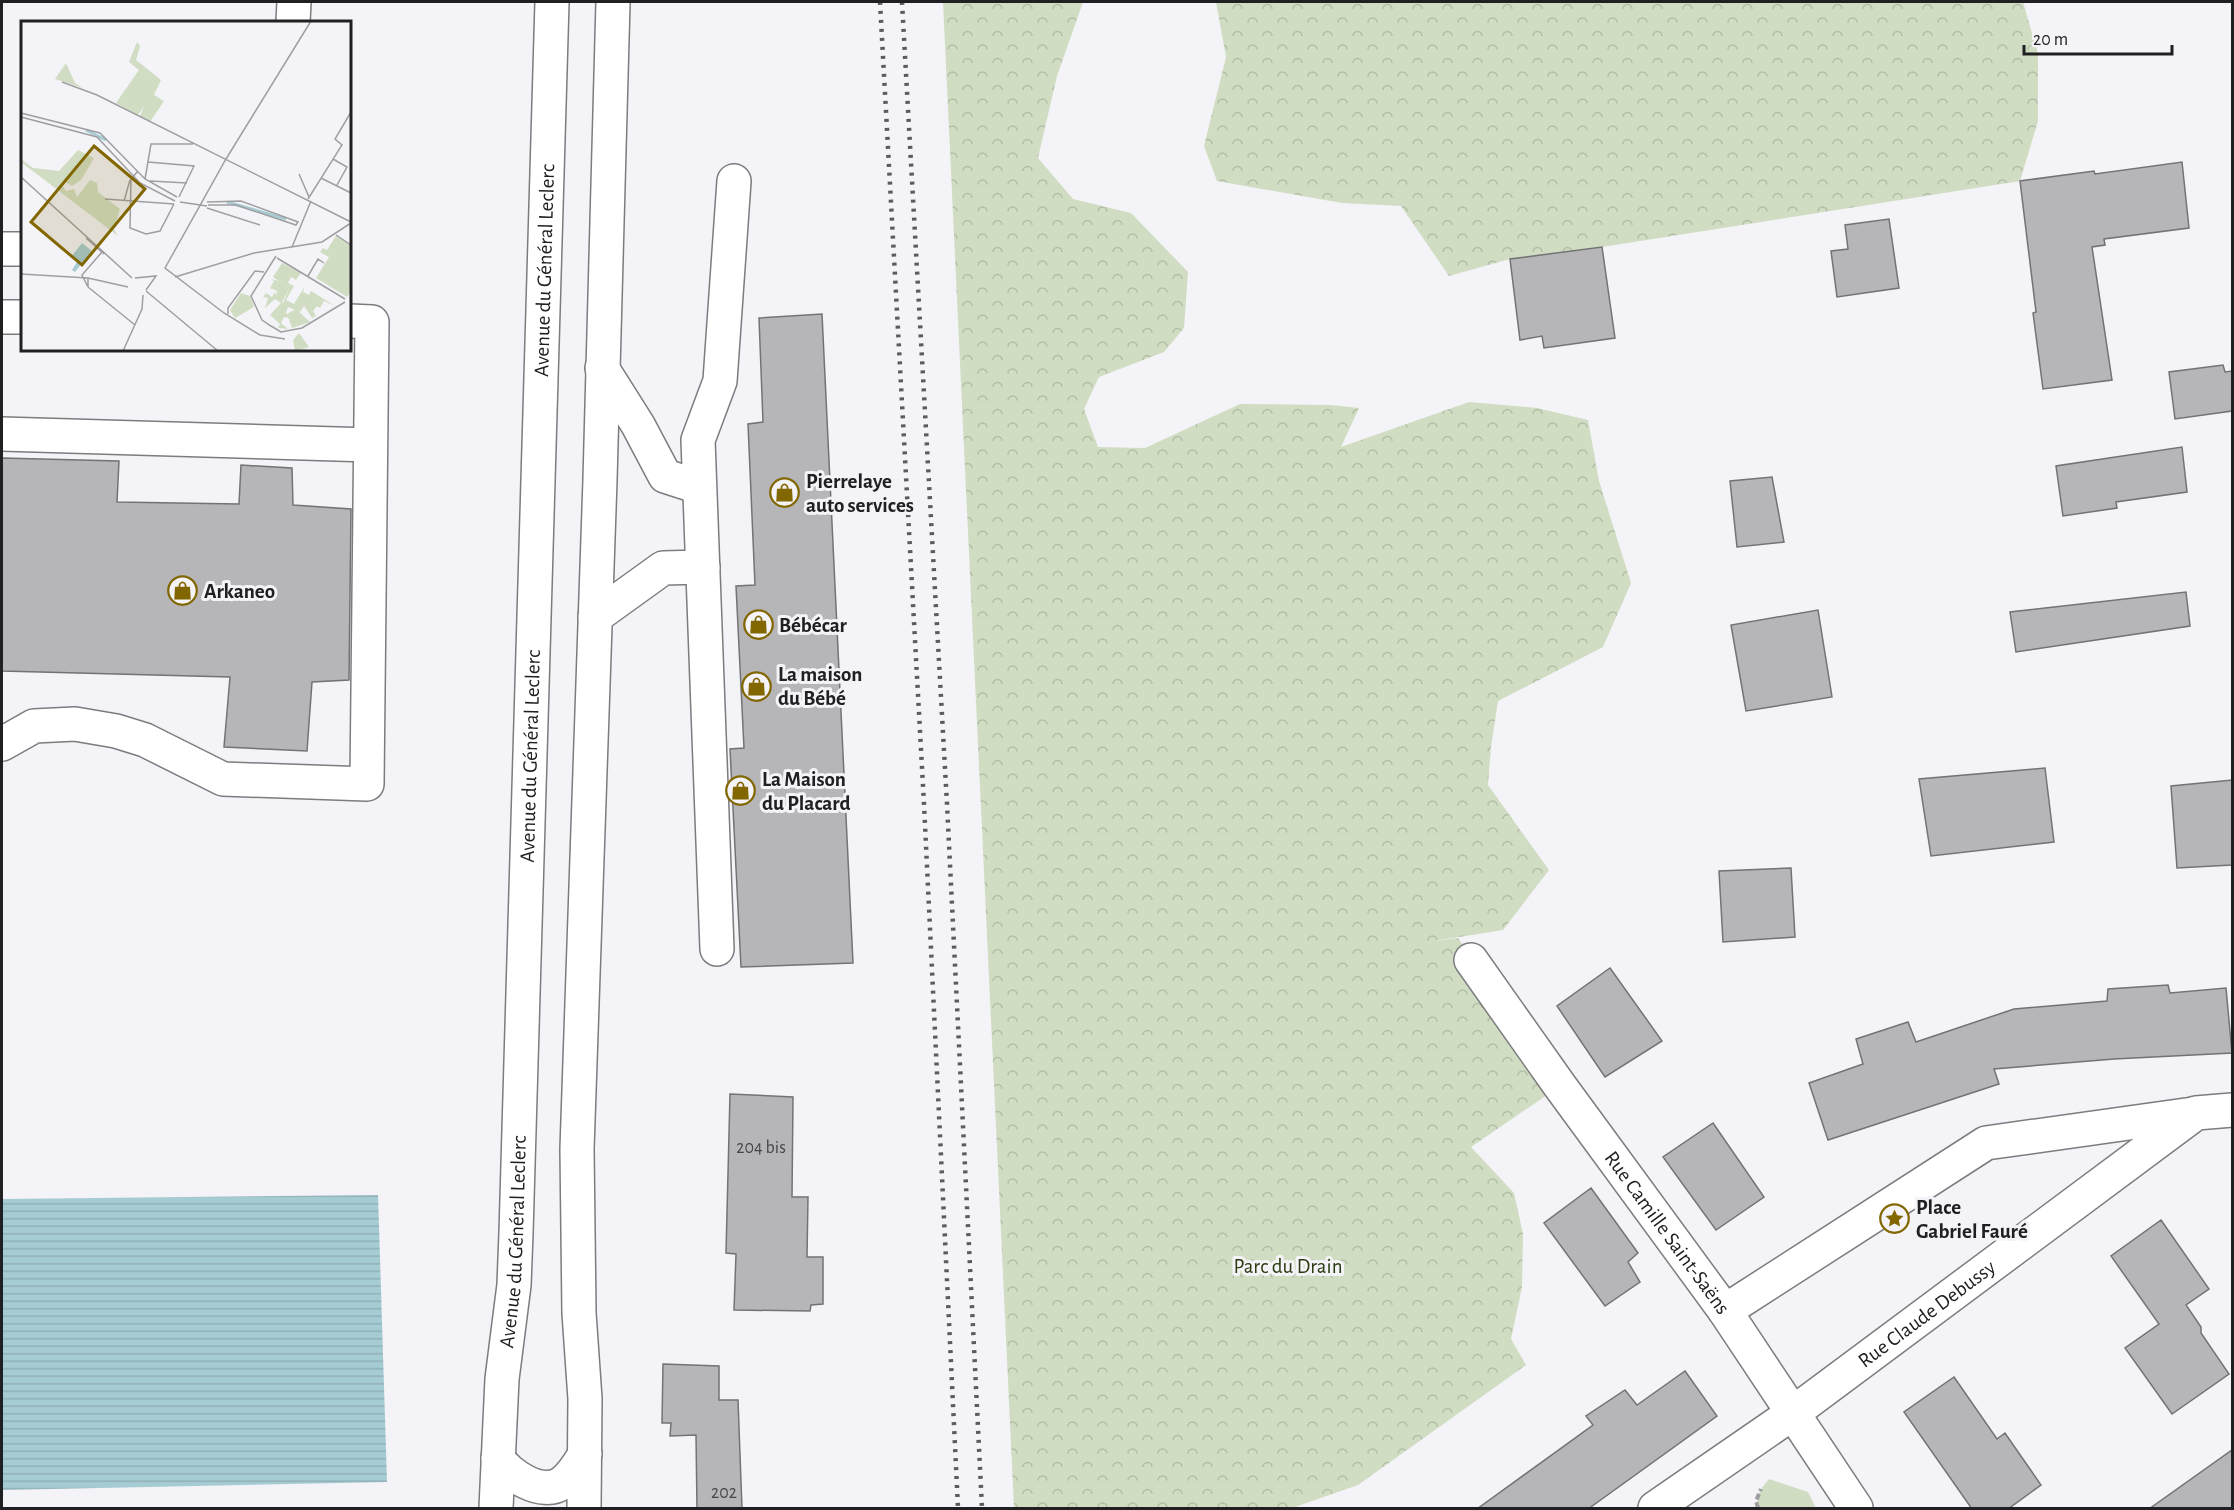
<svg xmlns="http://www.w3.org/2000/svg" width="2234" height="1510" viewBox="0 0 2234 1510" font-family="'Alegreya Sans',sans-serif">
  <defs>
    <pattern id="forest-crowns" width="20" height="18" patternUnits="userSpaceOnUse" patternTransform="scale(1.5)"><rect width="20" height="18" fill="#d0ddc2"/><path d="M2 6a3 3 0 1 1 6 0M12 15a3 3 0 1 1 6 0" fill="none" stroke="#b2bda6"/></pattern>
    <pattern id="water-rules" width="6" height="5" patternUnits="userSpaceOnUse" patternTransform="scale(1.5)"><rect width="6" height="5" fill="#a6ccd3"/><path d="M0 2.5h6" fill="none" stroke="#8fafb5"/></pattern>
  </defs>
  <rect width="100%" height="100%" fill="#f4f3f7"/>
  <path fill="#d0ddc2" d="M 1769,1479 L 1808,1492 L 1816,1508 L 1758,1508 C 1755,1496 1761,1489 1769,1479 Z"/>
  <path fill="url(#forest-crowns)" d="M 943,2 L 1083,2 L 1057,76 L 1038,158 L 1073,199 L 1131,213 L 1188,272 L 1184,328 L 1164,352 L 1099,377 L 1084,409 L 1098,447 L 1145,448 L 1240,404 L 1331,405 L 1359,408 L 1341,447 L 1469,402 L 1537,408 L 1588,420 L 1599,481 L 1631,583 L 1603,647 L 1498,701 L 1491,747 L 1488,785 L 1549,870 L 1503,930 L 1428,942 L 1458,938 L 1560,1086 L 1471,1147 L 1514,1193 L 1523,1234 L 1522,1287 L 1511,1339 L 1526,1365 L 1358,1485 L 1292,1508 L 1014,1508 Z
    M 1216,2 L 2023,2 L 2038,54 L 2038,121 L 2020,181 L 1602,247 L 1510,259 L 1449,276 L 1401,206 L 1342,203 L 1217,181 L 1204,146 L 1226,57 Z"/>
  <path fill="url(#water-rules)" d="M 378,1195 L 387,1482 L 2,1490 L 2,1199 Z"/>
  <path fill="#b6b6b9" stroke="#737275" stroke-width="1.5" d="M 2182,162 L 2189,228 L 2104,239 L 2105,245 L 2092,247 L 2112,380 L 2043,389 L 2033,313 L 2036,312 L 2020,181 L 2094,171 L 2095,174 Z
    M 1889,219 L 1899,288 L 1837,297 L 1831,251 L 1848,249 L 1845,225 Z
    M 1602,247 L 1615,338 L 1544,348 L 1542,336 L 1520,340 L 1510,259 Z
    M 822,314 L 853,963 L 741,967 L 730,749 L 744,748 L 736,586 L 755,585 L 748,424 L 763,422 L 759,318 Z
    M 2223,365 L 2225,372 L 2232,371 L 2232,411 L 2175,419 L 2169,372 Z
    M 2182,447 L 2187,492 L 2116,502 L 2117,508 L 2063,516 L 2056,466 Z
    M 2,458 L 119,461 L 117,502 L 239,504 L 241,465 L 292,468 L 293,505 L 351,509 L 349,680 L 312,682 L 307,751 L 224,747 L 230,677 L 2,671 Z
    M 1772,477 L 1784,542 L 1737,547 L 1730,481 Z
    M 2186,592 L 2190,626 L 2016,652 L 2010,612 Z
    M 1818,610 L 1832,697 L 1746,711 L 1731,625 Z
    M 2045,768 L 2054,842 L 1931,856 L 1919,779 Z
    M 2232,780 L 2232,865 L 2177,868 L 2171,786 Z
    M 1791,868 L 1795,937 L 1723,942 L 1719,871 Z
    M 1610,968 L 1662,1041 L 1605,1077 L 1557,1006 Z
    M 2168,985 L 2170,993 L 2226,988 L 2232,1053 L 2114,1059 L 1994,1069 L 1999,1084 L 1828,1140 L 1809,1083 L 1863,1064 L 1856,1039 L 1908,1022 L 1916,1042 L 2014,1009 L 2107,1001 L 2108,989 Z
    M 730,1094 L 793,1097 L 792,1197 L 808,1197 L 807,1257 L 823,1257 L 823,1304 L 811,1305 L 810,1311 L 734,1310 L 736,1254 L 726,1253 Z
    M 1713,1123 L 1764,1197 L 1716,1230 L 1663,1157 Z
    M 1591,1188 L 1638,1253 L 1628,1262 L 1640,1282 L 1605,1306 L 1544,1223 Z
    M 2161,1220 L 2209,1289 L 2186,1305 L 2201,1327 L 2201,1333 L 2229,1374 L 2172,1414 L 2125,1348 L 2159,1324 L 2111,1256 Z
    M 663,1364 L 719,1366 L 719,1400 L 738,1400 L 742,1509 L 697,1509 L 696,1435 L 670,1436 L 671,1423 L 662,1423 Z
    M 1685,1371 L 1717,1416 L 1588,1509 L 1477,1509 L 1593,1425 L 1586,1416 L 1625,1390 L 1637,1405 Z
    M 1954,1377 L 1997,1439 L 2005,1433 L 2041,1485 L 2008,1509 L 1972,1509 L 1904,1412 Z
    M 2232,1450 L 2232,1509 L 2149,1509 Z"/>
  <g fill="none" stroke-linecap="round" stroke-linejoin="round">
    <defs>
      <g id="minor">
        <path d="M 293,22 L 294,2"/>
        <path d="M 2,249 L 22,249"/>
        <path d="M 2,317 L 22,317"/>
        <path d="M 602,368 L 638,425 L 665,476 L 699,487"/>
        <path d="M 2,434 L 370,445"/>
        <path d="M 595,617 L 663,568 L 703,567"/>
        <path d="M 2,744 L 34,726 L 75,724 L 116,731 L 145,740 L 223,779 L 367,784 L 372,322 L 350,321"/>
        <path d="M 717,949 L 698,440 L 720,381 L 734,181"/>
        <path id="s1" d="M 1471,960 L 1560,1086 L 1725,1311 L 1856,1508"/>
        <path d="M 1725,1311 L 1986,1143 L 2193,1114"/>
        <path id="s2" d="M 1655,1508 L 1793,1413 L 2196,1113 L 2232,1110"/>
      </g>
      <g id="major">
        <path d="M 498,1458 C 508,1475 542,1497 562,1483 C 572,1476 579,1464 585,1454"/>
        <path id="s3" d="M 496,1508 L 502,1379 L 514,1285 L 516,1233 L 552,2"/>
        <path d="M 584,1508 L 585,1399 L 579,1313 L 577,1149 L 600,480 L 613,2"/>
      </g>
    </defs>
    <use href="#minor" stroke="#7c7c7f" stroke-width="36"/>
    <use href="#major" stroke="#7c7c7f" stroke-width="36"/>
    <path stroke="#9e9ea1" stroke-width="4" stroke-dasharray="6 3" stroke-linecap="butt" d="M 1758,1508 L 1756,1501 L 1761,1489"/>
    <use href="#minor" stroke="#fff" stroke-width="33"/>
    <use href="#major" stroke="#fff" stroke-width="33"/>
    <path stroke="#5b5b5d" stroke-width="4.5" stroke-dasharray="3 6" stroke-linecap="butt" d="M 880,2 L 924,804 L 958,1508
      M 902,2 L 947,804 L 982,1508"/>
  </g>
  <defs>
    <symbol id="shop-ring" viewBox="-11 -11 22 22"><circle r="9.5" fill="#f4f3f7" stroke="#826700" stroke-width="1.5"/><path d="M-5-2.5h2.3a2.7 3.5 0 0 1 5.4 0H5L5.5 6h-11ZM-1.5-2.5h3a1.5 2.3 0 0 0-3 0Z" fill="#826700"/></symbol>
    <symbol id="sight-ring" viewBox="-11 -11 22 22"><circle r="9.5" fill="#f4f3f7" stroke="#826700" stroke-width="1.5"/><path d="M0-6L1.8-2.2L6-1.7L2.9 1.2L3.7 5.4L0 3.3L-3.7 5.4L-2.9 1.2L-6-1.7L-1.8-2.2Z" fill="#826700"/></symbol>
  </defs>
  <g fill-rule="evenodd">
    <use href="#shop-ring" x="768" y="476" width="33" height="33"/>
    <use href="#shop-ring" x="166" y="574" width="33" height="33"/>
    <use href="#shop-ring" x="742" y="608" width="33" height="33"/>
    <use href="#shop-ring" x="740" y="670" width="33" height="33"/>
    <use href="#shop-ring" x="724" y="774" width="33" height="33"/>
    <use href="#sight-ring" x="1878" y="1202" width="33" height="33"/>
  </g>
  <g text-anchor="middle" stroke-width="6" stroke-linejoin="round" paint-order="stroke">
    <g font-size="18" fill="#464648">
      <text x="761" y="1153">204 bis</text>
      <text x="724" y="1498">202</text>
    </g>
    <g font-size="21" fill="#202022" stroke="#f4f3f7">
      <text dy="7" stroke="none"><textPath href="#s3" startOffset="1239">Avenue du Général Leclerc</textPath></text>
      <text dy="7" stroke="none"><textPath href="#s3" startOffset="753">Avenue du Général Leclerc</textPath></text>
      <text dy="7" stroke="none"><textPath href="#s1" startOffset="336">Rue Camille Saint-Saëns</textPath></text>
      <text dy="7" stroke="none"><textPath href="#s3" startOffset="267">Avenue du Général Leclerc</textPath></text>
      <text dy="7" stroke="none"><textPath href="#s2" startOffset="334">Rue Claude Debussy</textPath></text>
    </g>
    <g font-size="21" font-weight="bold" fill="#202022" stroke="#f4f3f7" text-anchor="start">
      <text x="806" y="488">Pierrelaye<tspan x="806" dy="24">auto services</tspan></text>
      <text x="204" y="598">Arkaneo</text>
      <text x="779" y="632">Bébécar</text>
      <text x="778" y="681">La maison<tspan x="778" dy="24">du Bébé</tspan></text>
      <text x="762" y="786">La Maison<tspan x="762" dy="24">du Placard</tspan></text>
      <text x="1916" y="1214">Place<tspan x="1916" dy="24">Gabriel Fauré</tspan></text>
    </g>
    <g font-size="21" fill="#2a3c10" stroke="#f4f3f7">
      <text x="1288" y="1273">Parc du Drain</text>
    </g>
  </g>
  <g transform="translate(21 21)">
    <rect width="330" height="330" fill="#f4f3f7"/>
    <path d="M 261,242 L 280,252 L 275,259 L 270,256 L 267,262 L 273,265 L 265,279 L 273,283 L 284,265 L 282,271 L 288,274 L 290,270 L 314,285 L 303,280 L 299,287 L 296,285 L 292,290 L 295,295 L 291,297 L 283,285 L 279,291 L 267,286 L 265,292 L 270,297 L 263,296 L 260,302 L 267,308 L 257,307 L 259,303 L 249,294 L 260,282 L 254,278 L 244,287 L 247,277 L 242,276 L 245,272 L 251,276 L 254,271 L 249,267 L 253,260 L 250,258 L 258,260 L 252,256 ZM 261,259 L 268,268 L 262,282 L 250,267 ZM 220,272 L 229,275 L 233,286 L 214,297 L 209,289 ZM 278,312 L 288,326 L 274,330 L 272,319 Z" fill="#d0ddc2" fill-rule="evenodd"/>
    <path d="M 116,21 L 119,25 L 115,39 L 140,59 L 133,74 L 143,80 L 129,101 L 119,95 L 123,85 L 117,94 L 95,82 L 118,49 L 108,41 ZM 45,42 L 54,62 L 63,67 L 34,58 ZM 57,129 L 73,137 L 60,159 L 51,165 L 42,160 L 41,164 L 45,170 L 53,168 L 56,176 L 69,159 L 76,162 L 77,171 L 99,188 L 93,208 L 97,215 L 0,141 L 0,131 L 1,139 L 12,147 L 38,150 ZM 315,215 L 330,224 L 330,270 L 326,276 L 295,257 L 308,236 L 299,231 L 302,227 L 306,229 ZM 261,259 L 268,268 L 261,281 L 255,278 L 256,270 L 250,267 ZM 275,288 L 289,301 L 271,307 L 266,293 Z" fill="#d0ddc2"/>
    <path d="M 61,222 L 71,230 L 54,251 L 51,249 L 56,241 L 50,236 Z" fill="#a6ccd3"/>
    <path fill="none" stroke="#a6ccd3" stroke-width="3" d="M 65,109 L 85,119M 206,181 L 265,198"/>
    <path fill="none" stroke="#9f9fa2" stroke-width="1.5" d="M 41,61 L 76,74 L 330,201M 0,92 L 79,112 L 124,158 L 156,176M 0,96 L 76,116 L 119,162 L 154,180M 312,138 L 326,146 L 316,164M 127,141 L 173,145 L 158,176M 117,150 L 110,158 L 109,207 L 125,213 L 139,210 L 153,183M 278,153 L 288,176M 0,156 L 111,257M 300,157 L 330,172M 124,158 L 130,123 L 172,123M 129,160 L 166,162M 84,178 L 153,183M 287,178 L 321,124 L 314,118 L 330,91M 103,180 L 109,159M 159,181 L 186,185M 186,181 L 220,180 L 277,201 L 275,204 L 215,184 L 187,184M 186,187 L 239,204M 315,214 L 330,224M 65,217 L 83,233M 271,226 L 290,180M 255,235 L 230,275 L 241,299 L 250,305 L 260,311 L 281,307 L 324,281M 256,237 L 324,278M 0,253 L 67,257 L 107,266M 287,255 L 297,238 L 303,242M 154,256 L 233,232 L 301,221 L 330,202M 67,257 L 67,266 L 61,254 L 81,231M 114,257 L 135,255 L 125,269M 67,266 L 114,304M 125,270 L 197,330M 207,293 L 207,287 L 234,250 L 243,251M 264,318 L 239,314 L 203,292 L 144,247 L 205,138 L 290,0M 102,330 L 121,288 L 122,274"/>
    <path fill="#826700" fill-opacity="0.15" stroke="#826700" stroke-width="3" d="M 73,125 L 124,168 L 61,244 L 10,201 Z"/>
    <rect width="330" height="330" fill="none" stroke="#202022" stroke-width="3"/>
  </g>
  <rect width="2234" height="1510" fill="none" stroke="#202022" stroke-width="6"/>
  <path d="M2024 45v9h148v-9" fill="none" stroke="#202022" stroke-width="3"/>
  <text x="2033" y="45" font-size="18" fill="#202022" stroke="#f4f3f7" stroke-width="4.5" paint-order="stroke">20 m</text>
</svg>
